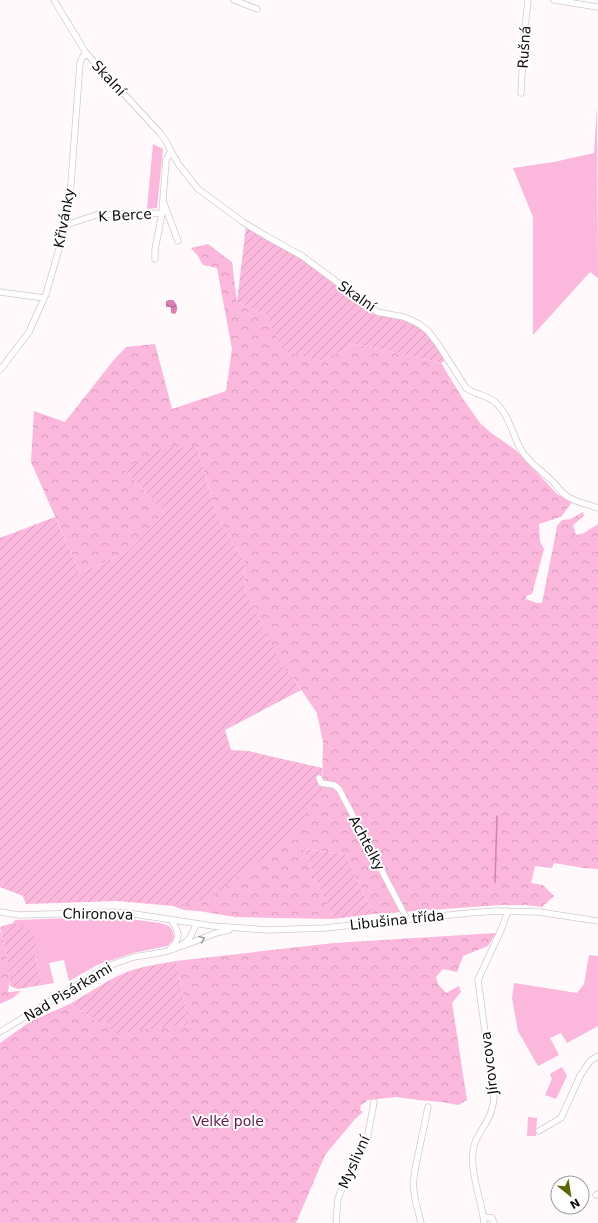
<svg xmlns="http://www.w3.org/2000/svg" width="598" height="1223" viewBox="0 0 598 1223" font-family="'DejaVu Sans',sans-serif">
  <defs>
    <pattern id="forest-crowns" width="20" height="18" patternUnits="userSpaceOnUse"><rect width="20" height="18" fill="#fbb7dc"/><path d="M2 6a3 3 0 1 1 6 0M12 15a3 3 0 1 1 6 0" fill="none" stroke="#d69cbc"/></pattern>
    <pattern id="garden-furrows" width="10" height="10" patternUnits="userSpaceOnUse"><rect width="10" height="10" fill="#fbb7dc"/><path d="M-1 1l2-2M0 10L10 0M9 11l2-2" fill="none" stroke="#d69cbc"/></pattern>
    <pattern id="water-waves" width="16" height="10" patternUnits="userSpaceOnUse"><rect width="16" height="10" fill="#d97fb1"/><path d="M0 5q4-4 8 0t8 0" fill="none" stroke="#ae668e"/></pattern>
  </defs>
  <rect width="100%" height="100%" fill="#fff9fc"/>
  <path fill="#fbb7dc" d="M 597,107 L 598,278 L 590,272 L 533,335 L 533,217 L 513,168 L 554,162 L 594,153 Z
    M 153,144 L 163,149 L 157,208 L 147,209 Z
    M 98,917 L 122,918 L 160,923 L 169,926 L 172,930 L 174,936 L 173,940 L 167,946 L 133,953 L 97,965 L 69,981 L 64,960 L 49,963 L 54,983 L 42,985 L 35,953 L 38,953 L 13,923 L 15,920 Z
    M 589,955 L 598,956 L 598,1026 L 567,1043 L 561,1033 L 550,1038 L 559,1055 L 538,1066 L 518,1031 L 512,998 L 514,983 L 577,993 L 584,984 Z
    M 562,1067 L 567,1076 L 556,1099 L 545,1095 L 552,1079 L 550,1074 Z
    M 528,1117 L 537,1118 L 536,1136 L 527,1136 Z"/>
  <path fill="url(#forest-crowns)" d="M 208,244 L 232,262 L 237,302 L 266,315 L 285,351 L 320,361 L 356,344 L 441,363 L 463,399 L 480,423 L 490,432 L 517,451 L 557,494 L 572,502 L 561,517 L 539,524 L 540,542 L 544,549 L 532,594 L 526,596 L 526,599 L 537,603 L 542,603 L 556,532 L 557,526 L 562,520 L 571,519 L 583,512 L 584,516 L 573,525 L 576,535 L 584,533 L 598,524 L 598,869 L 584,868 L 554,863 L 552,868 L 535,866 L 531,883 L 543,885 L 554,896 L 542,907 L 526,905 L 501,905 L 373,914 L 345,854 L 303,849 L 333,919 L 235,917 L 199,911 L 184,910 L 173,906 L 184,903 L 322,792 L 323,742 L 317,713 L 290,673 L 282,667 L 244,587 L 245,563 L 217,516 L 197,447 L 125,470 L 165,513 L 129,551 L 80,573 L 31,462 L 34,411 L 65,422 L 113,361 L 126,347 L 155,344 L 172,409 L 226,391 L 232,349 L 217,268 L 203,265 L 198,256 L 191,248 Z
    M 0,930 C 5,947 12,975 8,992 L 21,991 L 13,998 L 0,1004 Z
    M 496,933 L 488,946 L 463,956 L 457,972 L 443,969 L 436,977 L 438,984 L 446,993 L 459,986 L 461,992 L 452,1003 L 467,1100 L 458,1105 L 442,1102 L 418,1100 L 396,1097 L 368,1100 L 361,1105 L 360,1110 L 363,1112 L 355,1119 L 325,1155 L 296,1223 L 0,1223 L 0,1043 L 31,1021 L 70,1004 L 102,1025 L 107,1023 L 177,1025 L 182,1026 L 189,1025 L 176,961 L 334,943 Z"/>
  <path fill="url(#garden-furrows)" d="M 246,226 L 299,257 L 364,304 L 369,311 L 378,315 L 389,316 L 414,322 L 424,329 L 437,345 L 446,360 L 441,363 L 356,344 L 320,361 L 284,351 L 266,315 L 237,302 Z
    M 197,447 L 217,516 L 245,563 L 244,587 L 282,666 L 290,673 L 301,690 L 225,730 L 231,750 L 248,751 L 322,768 L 322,792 L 287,840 L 208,899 L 173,906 L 117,901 L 26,904 L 23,896 L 0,887 L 0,538 L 55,517 L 80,573 L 129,551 L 165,513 L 124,469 L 163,448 Z
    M 303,849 L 345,854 L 373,914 L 333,919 Z
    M 13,923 L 32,930 L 38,953 L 35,953 L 42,985 L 18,989 L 10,986 L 7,958 L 0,927 Z
    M 176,961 L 189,1025 L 182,1026 L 177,1025 L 114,1034 L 107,1023 L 102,1025 L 70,1004 C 89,993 107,980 127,972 C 142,966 160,964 176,961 Z"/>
  <path fill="url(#water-waves)" d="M 169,300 L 173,300 C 177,304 179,309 175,314 L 171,313 L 171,308 L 170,307 L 166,307 L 166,301 Z"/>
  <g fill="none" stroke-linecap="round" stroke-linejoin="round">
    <path stroke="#d97fb1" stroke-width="1.5" d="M 495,882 L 497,816"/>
    <defs>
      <path id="minor" d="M 54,0 L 86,53 L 160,133 L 166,141 L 171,151 L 166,160 L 162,213 L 155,250 L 155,259
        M 234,0 L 257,9
        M 554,0 L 598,7
        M 521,93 L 524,38 L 528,0
        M 171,151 L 179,165 L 198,189 L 243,222 L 266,236 L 302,256 L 377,312 L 404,317 L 419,324 L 428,331 L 438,344 L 466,388 C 475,395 488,395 496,403 C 508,414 512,432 519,446 C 527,462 540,469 552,481 C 560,488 560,494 572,499 C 580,503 589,505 598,508
        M 163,201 L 178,241
        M 66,225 L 96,215 L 162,213
        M 0,292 L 44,298
        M 0,370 L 29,332 L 46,294 L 66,225 L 70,197 L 80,63 L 82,58 L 86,53
        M 319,778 L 321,783 L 334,785 L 339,789 L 407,919
        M 0,912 L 19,915 L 112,912 L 134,914 L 213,926 L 268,930 L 325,928 L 469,913 L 497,911 L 539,912 L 598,921
        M 183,946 L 216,933 L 229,930
        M 170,949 C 182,938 179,931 171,920
        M 0,1032 L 108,966 C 116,963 125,960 134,957 C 150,954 175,953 187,941 C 192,936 194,930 196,924
        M 539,1131 L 561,1118 L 580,1076 L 590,1061 L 598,1056
        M 596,1195 L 598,1194
        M 484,1217 L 492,1218 L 494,1223
        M 336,1223 L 338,1199 L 341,1191 L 367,1140 L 374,1102
        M 421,1223 L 415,1199 L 413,1184 L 415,1170 L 428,1107
        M 484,1223 C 482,1200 468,1169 474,1146 C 476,1137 482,1130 487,1121 C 491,1114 493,1106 494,1098 L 478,980 L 501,930 L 508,911"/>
    </defs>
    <use href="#minor" stroke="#d1cace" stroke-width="7"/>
    <use href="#minor" stroke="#fff" stroke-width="5.5"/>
  </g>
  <defs><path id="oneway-chevron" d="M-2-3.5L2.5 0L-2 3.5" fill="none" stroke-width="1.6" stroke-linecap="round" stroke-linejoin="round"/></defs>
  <use stroke="#9f9e9f" href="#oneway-chevron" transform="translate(202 939) rotate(-22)"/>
  <g text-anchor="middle" stroke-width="4" stroke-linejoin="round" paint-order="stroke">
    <g font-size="14" fill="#0f0c0e" stroke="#fff">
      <text transform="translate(524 47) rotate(-86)" y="5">Rušná</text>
      <text transform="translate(109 78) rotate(47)" y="5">Skalní</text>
      <text transform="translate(125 215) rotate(-3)" y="5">K Berce</text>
      <text transform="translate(64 218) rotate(-79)" y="5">Křivánky</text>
      <text transform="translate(357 296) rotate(35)" y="5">Skalní</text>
      <text transform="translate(367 843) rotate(62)" y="5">Achtelky</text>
      <text transform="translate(98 914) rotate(1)" y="5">Chironova</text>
      <text transform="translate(397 920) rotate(-6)" y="5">Libušina třída</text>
      <text transform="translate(68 992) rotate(-31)" y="5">Nad Pisárkami</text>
      <text transform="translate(489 1063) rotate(-97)" y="5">Jírovcova</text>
      <text transform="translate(354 1162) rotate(-66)" y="5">Myslivní</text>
    </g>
    <g font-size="14" fill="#661649" stroke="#fff">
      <text x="228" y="1126">Velké pole</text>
    </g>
  </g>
  <g transform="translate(570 1195) rotate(150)"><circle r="19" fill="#ffffff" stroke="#9f9e9f"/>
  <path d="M0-3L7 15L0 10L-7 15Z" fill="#5e6502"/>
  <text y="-6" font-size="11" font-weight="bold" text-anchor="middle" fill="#0f0c0e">N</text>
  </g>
</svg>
